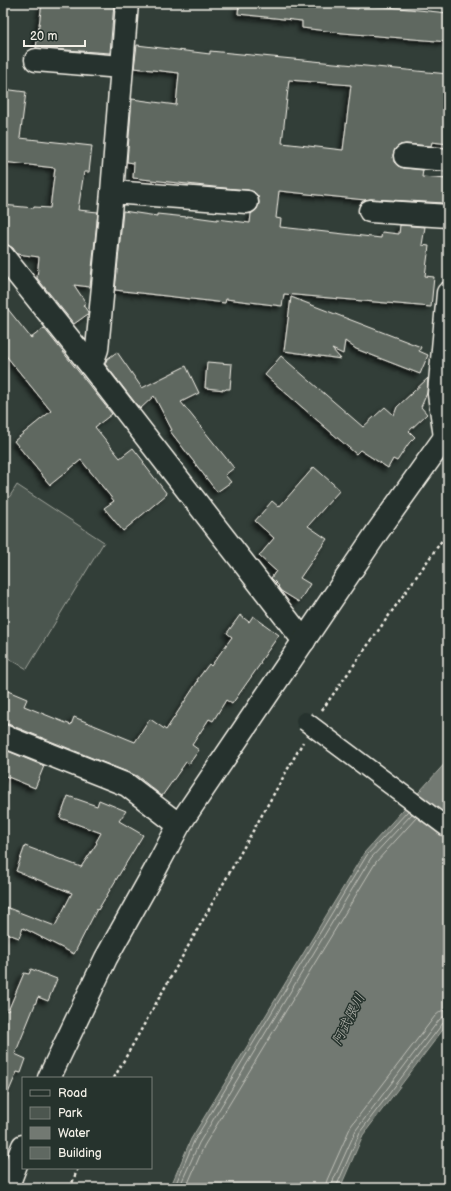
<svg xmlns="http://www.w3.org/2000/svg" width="451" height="1191" viewBox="0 0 451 1191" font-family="'Balsamiq Sans','Klee One',sans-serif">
  <defs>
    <filter id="shadow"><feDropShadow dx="-3.5" dy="3.5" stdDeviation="2" flood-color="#0009"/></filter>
  </defs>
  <rect width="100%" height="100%" fill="#323e38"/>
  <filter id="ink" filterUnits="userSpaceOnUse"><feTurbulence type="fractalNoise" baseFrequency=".025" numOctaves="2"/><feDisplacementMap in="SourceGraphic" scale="8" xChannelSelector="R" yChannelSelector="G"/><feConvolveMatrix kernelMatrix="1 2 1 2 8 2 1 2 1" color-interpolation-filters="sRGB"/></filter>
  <g filter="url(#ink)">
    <path fill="#4c564f" stroke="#a0a49c" d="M 17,485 L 104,542 L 27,669 L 3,655 L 3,507 Z"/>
    <path fill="#727972" stroke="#a6a9a1" d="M 448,760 L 448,1023 L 363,1135 L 340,1188 L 170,1188 L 191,1139 L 364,853 Z"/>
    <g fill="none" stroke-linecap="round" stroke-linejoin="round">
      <path stroke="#c0c1b9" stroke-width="1" d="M 174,1188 L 194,1141 L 367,855 L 408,811
        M 179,1188 L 199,1143 L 371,858 L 412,814
        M 186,1188 L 204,1146 L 376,862 L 417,817
        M 325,1188 L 327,1180 L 351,1126 L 435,1016 L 441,1011 L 448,1010
        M 331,1188 L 332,1183 L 356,1130 L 439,1020 L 443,1017 L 448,1016
        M 336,1188 L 337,1185 L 360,1132 L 443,1023 L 448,1021"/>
    </g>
    <path fill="#5f6861" stroke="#f4f1e8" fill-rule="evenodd" filter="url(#shadow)" d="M 42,3 L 114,3 L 110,53 L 36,48 Z
      M 239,3 L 311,3 L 358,9 L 359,4 L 448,13 L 448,42 L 343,33 L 302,28 L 302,21 L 238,14 Z
      M 137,45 L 210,54 L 210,51 L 448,74 L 446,103 L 448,103 L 448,144 L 432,142 L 431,146 L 406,144 L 400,145 L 395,149 L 393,155 L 394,162 L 398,166 L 404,168 L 423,170 L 422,177 L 447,179 L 445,203 L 371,199 L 365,200 L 279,191 L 276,218 L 281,219 L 280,227 L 381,238 L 382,232 L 399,234 L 400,225 L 425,227 L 422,245 L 429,246 L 425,276 L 434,277 L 431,307 L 284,294 L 282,306 L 226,299 L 225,303 L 115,290 L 123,211 L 157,216 L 157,214 L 187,217 L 187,216 L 217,220 L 217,219 L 250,223 L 251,214 L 257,209 L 259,203 L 258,196 L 254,192 L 248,190 L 214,187 L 133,178 L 134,163 L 127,162 L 132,99 L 176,105 L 179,73 L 134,68 ZM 289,80 L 351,85 L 343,150 L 282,143 Z
      M 3,89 L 26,92 L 20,138 L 92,146 L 89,172 L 84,172 L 78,210 L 98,212 L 90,287 L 74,285 L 86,303 L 83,305 L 88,312 L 88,314 L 74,324 L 37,278 L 39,257 L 17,254 L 13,248 L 8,245 L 3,244 L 3,205 L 34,208 L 34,207 L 50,208 L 55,168 L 3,162 L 3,147 L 7,114 L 3,113 Z
      M 291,297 L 421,347 L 419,351 L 428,355 L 420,374 L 356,349 L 345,341 L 343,354 L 332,349 L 341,359 L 284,351 Z
      M 3,303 L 31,338 L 44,328 L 112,414 L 95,427 L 120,458 L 133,448 L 144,462 L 143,463 L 167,494 L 123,531 L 104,508 L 114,501 L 81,460 L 50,485 L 14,441 L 51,411 L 3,352 Z
      M 117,352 L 142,388 L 186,366 L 199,393 L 181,402 L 234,468 L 225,475 L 231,482 L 217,492 L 170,431 L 172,430 L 154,396 L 140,409 L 105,364 L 107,359 Z
      M 281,356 L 363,427 L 385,407 L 394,415 L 397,407 L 428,378 L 427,393 L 421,407 L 427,414 L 409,431 L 415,437 L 409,443 L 397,461 L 393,459 L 388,468 L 360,450 L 356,454 L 265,375 Z
      M 207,362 L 232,364 L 230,389 L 226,389 L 225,390 L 205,388 Z
      M 314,467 L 340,490 L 308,526 L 327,539 L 300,578 L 310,584 L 299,602 L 281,591 L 278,587 L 279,586 L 271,578 L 276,571 L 259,556 L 274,538 L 255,521 L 272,501 L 279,507 Z
      M 240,615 L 249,622 L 253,616 L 279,635 L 260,662 L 261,663 L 232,704 L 226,700 L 213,721 L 209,719 L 192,745 L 199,750 L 189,764 L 186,762 L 162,796 L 137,776 L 8,724 L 3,724 L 3,689 L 27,699 L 24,706 L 71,725 L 74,717 L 135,742 L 150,719 L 166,730 L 198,681 L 197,680 L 209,664 L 211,666 L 232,637 L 227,633 Z
      M 3,749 L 44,766 L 35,788 L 3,775 Z
      M 68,796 L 97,806 L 99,800 L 126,811 L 119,821 L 143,835 L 98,910 L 97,909 L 74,954 L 23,928 L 19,938 L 3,932 L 3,906 L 55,926 L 72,893 L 16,871 L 25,846 L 81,867 L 97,843 L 96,842 L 101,833 L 60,818 Z
      M 31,969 L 57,979 L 48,1001 L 38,997 L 15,1054 L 26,1059 L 21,1073 L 17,1072 L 3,1105 L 3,1008 L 8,1011 L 24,973 L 29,974 Z"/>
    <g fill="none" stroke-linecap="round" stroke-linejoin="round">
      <defs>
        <path id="minor" d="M 36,60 L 121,67
          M 405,156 L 448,160
          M 112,192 L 247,202
          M 370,211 L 448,216
          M 3,256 L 91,366 L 304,641
          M 91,366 L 97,349 L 112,192 L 127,3
          M 445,437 L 439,394 L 448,293
          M 3,736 L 127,785 L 179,825"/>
        <path id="tertiary" d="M 49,1078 L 106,958 L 154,872 L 179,825 L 378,531 L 448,433
          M 7,1188 L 23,1146"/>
      </defs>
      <use href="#minor" stroke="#f4f1e8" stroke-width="25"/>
      <use href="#tertiary" stroke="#f4f1e8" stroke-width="25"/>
      <path stroke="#f4f1e8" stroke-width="2.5" stroke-dasharray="3 3" stroke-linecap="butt" d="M 322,710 L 448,532
        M 114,1078 L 303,742
        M 70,1188 L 78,1168"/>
      <use href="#minor" stroke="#26332d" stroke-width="22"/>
      <use href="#tertiary" stroke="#26332d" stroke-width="22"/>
      <defs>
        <path id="pedestrian-bridge" d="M 305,721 L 448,828"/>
      </defs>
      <use href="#pedestrian-bridge" stroke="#f4f1e8" stroke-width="21" stroke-linecap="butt"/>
      <use href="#pedestrian-bridge" stroke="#26332d" stroke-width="18"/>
    </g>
  </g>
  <g text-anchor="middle" stroke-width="3" stroke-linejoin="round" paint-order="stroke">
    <g font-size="14" font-style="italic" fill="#babbb3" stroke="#26332d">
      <text transform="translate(348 1019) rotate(-63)" y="5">阿武隈川</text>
    </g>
  </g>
  <rect width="451" height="1191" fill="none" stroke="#26332d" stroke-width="16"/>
  <rect x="8" y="8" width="435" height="1175" fill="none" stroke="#f4f1e8" stroke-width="1.5" filter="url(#ink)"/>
  <rect x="22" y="1077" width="130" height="92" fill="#26332d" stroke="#787f78"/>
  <rect x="30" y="1090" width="20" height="6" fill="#26332d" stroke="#787f78"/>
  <text x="58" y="1097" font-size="12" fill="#f4f1e8">Road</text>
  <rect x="30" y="1107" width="20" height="12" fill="#4c564f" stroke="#787f78"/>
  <text x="58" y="1117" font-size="12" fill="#f4f1e8">Park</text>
  <rect x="30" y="1127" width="20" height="12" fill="#727972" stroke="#787f78"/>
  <text x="58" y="1137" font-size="12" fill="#f4f1e8">Water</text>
  <rect x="30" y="1147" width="20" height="12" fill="#5f6861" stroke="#787f78"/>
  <text x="58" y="1157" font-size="12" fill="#f4f1e8">Building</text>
  <path d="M24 40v6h61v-6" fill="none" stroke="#f4f1e8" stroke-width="2"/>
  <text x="30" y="40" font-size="12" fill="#f4f1e8" stroke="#26332d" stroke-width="3" paint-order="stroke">20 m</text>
</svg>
